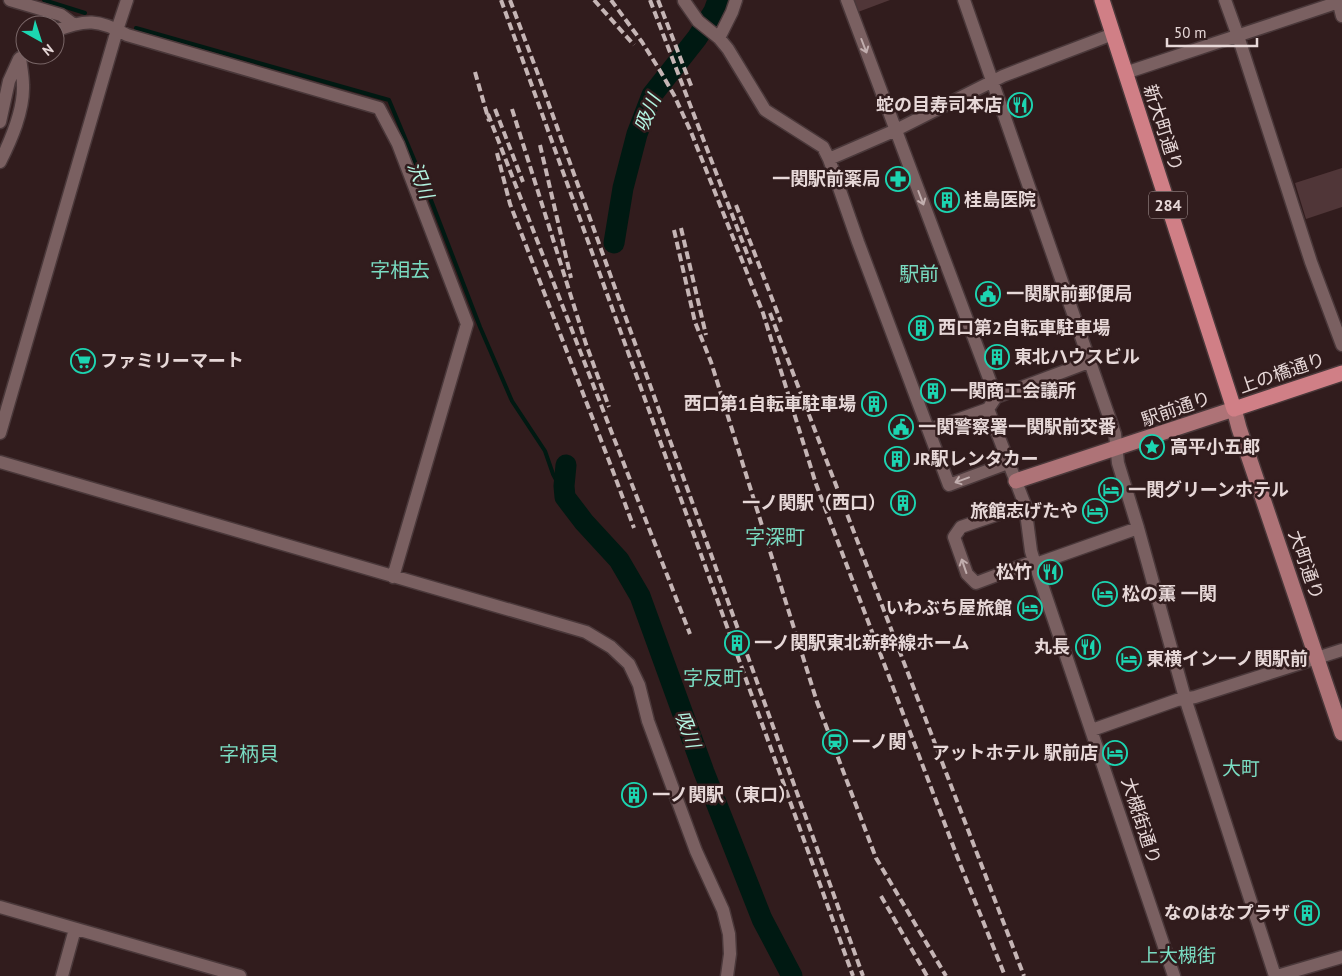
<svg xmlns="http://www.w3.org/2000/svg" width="1342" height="976" viewBox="0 0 1342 976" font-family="'PT Sans','Noto Sans JP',sans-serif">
  <rect width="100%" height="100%" fill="#311c1d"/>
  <path fill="#503638" d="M 854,0 L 890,0 L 858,12 Z
    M 1342,168 L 1342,207 L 1306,219 L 1295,183 Z"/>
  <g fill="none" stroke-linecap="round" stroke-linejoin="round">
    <path stroke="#001912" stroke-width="4" d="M 44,0 L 85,13
      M 136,28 L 389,100 L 429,195 L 480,327 L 512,401 L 545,451 L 553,474 L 565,497"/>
    <path stroke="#001912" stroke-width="21" d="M 614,243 L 623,188 L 637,134 L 652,95 L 697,38 L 714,11 L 718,0
      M 566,465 L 564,486 L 565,497 L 584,522 L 619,560 L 640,596 L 704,772 L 762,919 L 792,976"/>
    <defs>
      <path id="minor" d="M 10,0 L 61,15 L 73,24
        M 847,0 L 996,397 L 988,409 L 929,430
        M 964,0 L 1115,434 L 1118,463 L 1138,528 L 1185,698 L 1275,976
        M 1225,0 L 1238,36 L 1311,262 L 1342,345
        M 1338,0 L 1342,16
        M 684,1 L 698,21 L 719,38 L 728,49 L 765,110 L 823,147 L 829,159 L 858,242 L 949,485 L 1008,463
        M 55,31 C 85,19 99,19 127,35 L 379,108 L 398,144 L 467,324 L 393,577
        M 719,38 L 732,12 L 736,0
        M 1125,73 L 1342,1
        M 0,122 L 9,81 L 19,59
        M 829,159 L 896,130 L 1003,76 L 1113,34
        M 0,162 C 11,140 24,111 23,85 C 23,76 21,67 20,58
        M 996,397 L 1089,362
        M 988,409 L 1025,505 L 1031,551 L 1034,561 L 1174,976
        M 0,433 L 117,30 L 127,0
        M 0,462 L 586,632 L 611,647 L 629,664 L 639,685 L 648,721 L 696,851 L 723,910 L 729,934 L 730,954 L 727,976
        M 1025,505 L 961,527 L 954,537 L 967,574 L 976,583 L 1034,561
        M 1036,564 L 1138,528
        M 1092,730 L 1177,700 L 1195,697 L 1342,650
        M 0,907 L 240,976
        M 62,976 L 75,929
        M 1277,976 L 1342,957"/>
      <path id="major" d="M 1016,481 L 1234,409 L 1239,428 L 1342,733"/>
      <path id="highway" d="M 1102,0 L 1234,409 L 1342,373"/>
    </defs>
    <use href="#minor" stroke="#4a383a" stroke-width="15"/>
    <use href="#major" stroke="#4a383a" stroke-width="18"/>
    <use href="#highway" stroke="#4a383a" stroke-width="18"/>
    <use href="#minor" stroke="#7a6061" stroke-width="12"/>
    <use href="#major" stroke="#ae7377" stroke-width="15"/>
    <use href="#highway" stroke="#d07f86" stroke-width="15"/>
    <path stroke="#c5b5b5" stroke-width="4" stroke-dasharray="8 4" stroke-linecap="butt" d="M 501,0 L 853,976
      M 510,0 L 539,77 L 863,976
      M 594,0 L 634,45
      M 611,0 L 642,42 L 659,69 L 674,95 L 691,132 L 763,313 L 816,484 L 960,864 L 1005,976
      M 650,0 L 751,264
      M 658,0 L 692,88
      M 475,72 L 489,121
      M 495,109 L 523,182
      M 512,109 L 586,344 L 609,407
      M 488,114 L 690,634
      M 540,145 L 571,278
      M 497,153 L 510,204 L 611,466 L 634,528
      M 736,205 L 781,322
      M 681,228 L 706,335
      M 674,230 L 695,322 L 711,362 L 817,702 L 876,858 L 946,976
      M 770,313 L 1024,976
      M 881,896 L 927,976"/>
  </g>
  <defs><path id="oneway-shaft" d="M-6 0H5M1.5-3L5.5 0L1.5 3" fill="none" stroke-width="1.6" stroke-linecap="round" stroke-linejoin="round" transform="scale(1.25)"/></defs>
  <g stroke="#c1aeae">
    <use href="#oneway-shaft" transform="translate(864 46) rotate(69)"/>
    <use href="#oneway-shaft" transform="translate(921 198) rotate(69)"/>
    <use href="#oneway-shaft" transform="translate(962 480) rotate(160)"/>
    <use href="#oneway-shaft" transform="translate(964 566) rotate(-109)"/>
  </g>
  <defs>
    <symbol id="restaurant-ring" viewBox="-11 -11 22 22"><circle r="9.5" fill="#311c1d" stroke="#1cd5b1" stroke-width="1.5"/><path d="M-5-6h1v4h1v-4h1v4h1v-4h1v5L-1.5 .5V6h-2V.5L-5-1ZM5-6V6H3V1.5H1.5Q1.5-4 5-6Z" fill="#1cd5b1"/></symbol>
    <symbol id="pharmacy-ring" viewBox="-11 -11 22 22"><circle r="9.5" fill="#311c1d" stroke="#1cd5b1" stroke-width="1.5"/><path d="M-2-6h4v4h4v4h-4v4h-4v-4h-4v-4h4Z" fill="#1cd5b1"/></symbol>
    <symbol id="building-ring" viewBox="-11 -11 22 22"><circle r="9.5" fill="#311c1d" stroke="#1cd5b1" stroke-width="1.5"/><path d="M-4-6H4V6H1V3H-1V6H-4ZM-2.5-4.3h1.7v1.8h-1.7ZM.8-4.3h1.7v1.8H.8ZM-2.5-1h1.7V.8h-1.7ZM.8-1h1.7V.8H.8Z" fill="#1cd5b1"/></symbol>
    <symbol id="civic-ring" viewBox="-11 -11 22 22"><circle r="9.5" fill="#311c1d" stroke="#1cd5b1" stroke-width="1.5"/><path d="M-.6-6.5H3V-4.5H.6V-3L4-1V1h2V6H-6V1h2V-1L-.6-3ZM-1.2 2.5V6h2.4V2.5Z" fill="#1cd5b1"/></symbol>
    <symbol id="supermarket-ring" viewBox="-11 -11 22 22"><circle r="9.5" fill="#311c1d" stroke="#1cd5b1" stroke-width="1.5"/><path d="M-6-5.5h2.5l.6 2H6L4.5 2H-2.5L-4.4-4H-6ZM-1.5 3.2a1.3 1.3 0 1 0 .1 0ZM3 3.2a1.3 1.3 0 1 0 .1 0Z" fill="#1cd5b1"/></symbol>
    <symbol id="sight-ring" viewBox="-11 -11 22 22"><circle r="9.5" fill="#311c1d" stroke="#1cd5b1" stroke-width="1.5"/><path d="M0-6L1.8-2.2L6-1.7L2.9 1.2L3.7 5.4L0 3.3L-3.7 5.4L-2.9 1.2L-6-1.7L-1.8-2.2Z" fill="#1cd5b1"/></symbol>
    <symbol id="hotel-ring" viewBox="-11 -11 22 22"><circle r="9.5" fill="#311c1d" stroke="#1cd5b1" stroke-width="1.5"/><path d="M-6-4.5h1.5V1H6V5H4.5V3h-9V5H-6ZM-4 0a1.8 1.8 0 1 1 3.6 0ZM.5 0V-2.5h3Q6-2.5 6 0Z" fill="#1cd5b1"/></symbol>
    <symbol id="station-ring" viewBox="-11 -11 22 22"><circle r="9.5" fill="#311c1d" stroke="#1cd5b1" stroke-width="1.5"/><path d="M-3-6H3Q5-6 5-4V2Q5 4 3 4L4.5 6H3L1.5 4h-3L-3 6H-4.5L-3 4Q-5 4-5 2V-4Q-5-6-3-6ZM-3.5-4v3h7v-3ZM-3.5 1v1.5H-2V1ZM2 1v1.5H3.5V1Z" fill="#1cd5b1"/></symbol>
  </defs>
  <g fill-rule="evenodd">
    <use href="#restaurant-ring" x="1006" y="91" width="28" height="28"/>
    <use href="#pharmacy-ring" x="884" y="165" width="28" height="28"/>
    <use href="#building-ring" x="933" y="186" width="28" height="28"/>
    <use href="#civic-ring" x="974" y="280" width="28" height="28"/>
    <use href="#building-ring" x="907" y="314" width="28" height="28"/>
    <use href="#building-ring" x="983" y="343" width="28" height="28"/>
    <use href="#supermarket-ring" x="69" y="347" width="28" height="28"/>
    <use href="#building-ring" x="919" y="377" width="28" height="28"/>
    <use href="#building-ring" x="860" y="390" width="28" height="28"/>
    <use href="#civic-ring" x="887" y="413" width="28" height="28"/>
    <use href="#sight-ring" x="1138" y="433" width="28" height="28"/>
    <use href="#building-ring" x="883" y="445" width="28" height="28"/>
    <use href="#hotel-ring" x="1097" y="476" width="28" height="28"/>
    <use href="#building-ring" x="889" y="489" width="28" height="28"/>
    <use href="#hotel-ring" x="1081" y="497" width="28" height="28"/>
    <use href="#restaurant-ring" x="1036" y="558" width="28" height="28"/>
    <use href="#hotel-ring" x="1091" y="580" width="28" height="28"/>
    <use href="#hotel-ring" x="1016" y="594" width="28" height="28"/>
    <use href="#building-ring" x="723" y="629" width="28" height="28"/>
    <use href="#restaurant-ring" x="1074" y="633" width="28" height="28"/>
    <use href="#hotel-ring" x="1115" y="645" width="28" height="28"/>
    <use href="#station-ring" x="821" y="728" width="28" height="28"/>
    <use href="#hotel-ring" x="1101" y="739" width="28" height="28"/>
    <use href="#building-ring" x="620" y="781" width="28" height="28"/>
    <use href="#building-ring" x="1293" y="899" width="28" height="28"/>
  </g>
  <g text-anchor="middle" stroke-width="5" stroke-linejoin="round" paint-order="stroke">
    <rect fill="#311c1d" stroke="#b0a0a0" stroke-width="1" x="1149" y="191.5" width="38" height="27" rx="4"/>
    <g font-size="16" font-weight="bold" fill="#e7d8d8">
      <text x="1168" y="211">284</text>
    </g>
    <g font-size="18" font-weight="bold" fill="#e7d8d8" stroke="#311c1d" text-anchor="start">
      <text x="1002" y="111" text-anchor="end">蛇の目寿司本店</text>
      <text x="880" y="185" text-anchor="end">一関駅前薬局</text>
      <text x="964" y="206">桂島医院</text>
      <text x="1006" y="300">一関駅前郵便局</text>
      <text x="938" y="334">西口第2自転車駐車場</text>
      <text x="1014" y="363">東北ハウスビル</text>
      <text x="100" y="367">ファミリーマート</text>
      <text x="950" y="397">一関商工会議所</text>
      <text x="856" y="410" text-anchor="end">西口第1自転車駐車場</text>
      <text x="918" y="433">一関警察署一関駅前交番</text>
      <text x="1170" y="453">高平小五郎</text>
      <text x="914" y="465">JR駅レンタカー</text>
      <text x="1128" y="496">一関グリーンホテル</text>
      <text x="886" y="509" text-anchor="end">一ノ関駅（西口）</text>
      <text x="1078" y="517" text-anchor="end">旅館志げたや</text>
      <text x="1032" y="578" text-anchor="end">松竹</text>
      <text x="1122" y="600">松の薫 一関</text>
      <text x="1012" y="614" text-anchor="end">いわぶち屋旅館</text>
      <text x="754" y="649">一ノ関駅東北新幹線ホーム</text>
      <text x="1070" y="653" text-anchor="end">丸長</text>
      <text x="1146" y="665">東横イン一ノ関駅前</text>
      <text x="852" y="748">一ノ関</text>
      <text x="1098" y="759" text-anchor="end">アットホテル 駅前店</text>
      <text x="652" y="801">一ノ関駅（東口）</text>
      <text x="1290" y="919" text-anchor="end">なのはなプラザ</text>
    </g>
    <g font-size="18" fill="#e7d8d8" stroke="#311c1d">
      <text transform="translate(1163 128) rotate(72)" y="6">新大町通り</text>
      <text transform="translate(1282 373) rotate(-19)" y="6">上の橋通り</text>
      <text transform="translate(1176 409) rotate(-19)" y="6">駅前通り</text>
      <text transform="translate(1306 565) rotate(71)" y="6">大町通り</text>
      <text transform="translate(1141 821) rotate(72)" y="6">大槻街通り</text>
    </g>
    <g font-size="19" font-style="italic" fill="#b3f4e1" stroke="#311c1d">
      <text transform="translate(647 113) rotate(-67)" y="7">吸川</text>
      <text transform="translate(421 180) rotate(68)" y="7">沢川</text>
      <text transform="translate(688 729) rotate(70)" y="7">吸川</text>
    </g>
    <g font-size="19" fill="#7adcc2" stroke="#311c1d">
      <text x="1241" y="775">大町</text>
      <text x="1178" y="962">上大槻街</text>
    </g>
    <g font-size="20" fill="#7adcc2" stroke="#311c1d">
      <text x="400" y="277">字相去</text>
      <text x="919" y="281">駅前</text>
      <text x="775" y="544">字深町</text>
      <text x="713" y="685">字反町</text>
      <text x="249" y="761">字柄貝</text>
    </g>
  </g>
  <g transform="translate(40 40) rotate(141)"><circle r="24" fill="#311c1d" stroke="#7a6768"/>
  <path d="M0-4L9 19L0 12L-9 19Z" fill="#1cd5b1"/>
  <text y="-8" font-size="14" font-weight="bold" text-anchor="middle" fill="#e7d8d8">N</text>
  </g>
  <path d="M1167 38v8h90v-8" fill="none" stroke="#e7d8d8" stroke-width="2.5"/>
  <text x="1174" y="38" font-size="15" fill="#e7d8d8" stroke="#311c1d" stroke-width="4" paint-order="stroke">50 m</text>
</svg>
